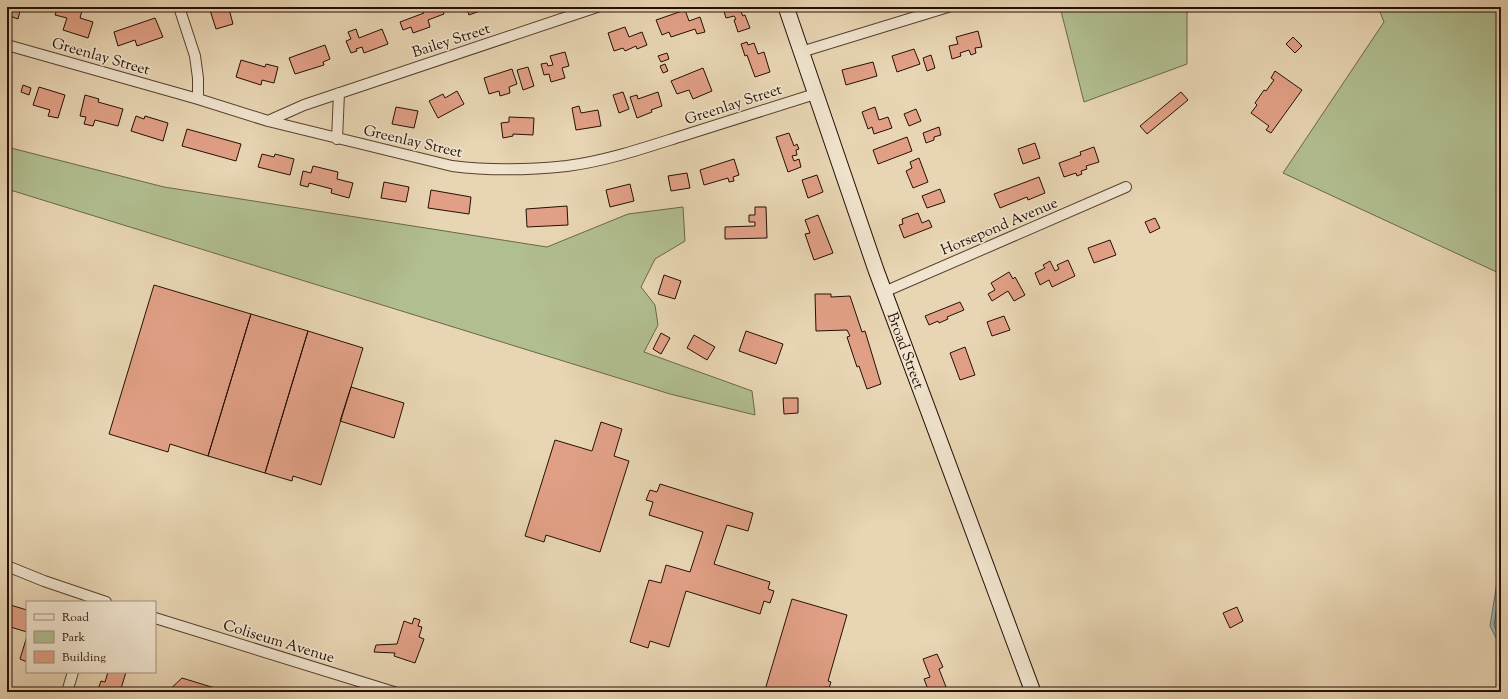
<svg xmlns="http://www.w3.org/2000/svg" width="1508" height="699" viewBox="0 0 1508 699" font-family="'Sorts Mill Goudy',serif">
  <rect width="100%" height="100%" fill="#e8d5b3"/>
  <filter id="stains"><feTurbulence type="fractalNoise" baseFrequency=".005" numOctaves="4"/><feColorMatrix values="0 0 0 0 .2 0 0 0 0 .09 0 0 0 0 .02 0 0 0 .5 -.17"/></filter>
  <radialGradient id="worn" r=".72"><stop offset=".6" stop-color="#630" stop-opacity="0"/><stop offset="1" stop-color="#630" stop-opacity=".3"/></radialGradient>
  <path fill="#b1be90" stroke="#6c664a" d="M 1060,7 L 1187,7 L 1187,64 L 1084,102 Z
    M 1378,7 L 1501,7 L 1501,274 L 1283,173 L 1384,22 Z
    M 7,147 L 164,187 L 547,247 L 628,214 L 683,207 L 685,241 L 655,259 L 641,287 L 655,305 L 658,325 L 644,352 L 752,391 L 755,415 L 670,394 L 7,189 Z"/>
  <path fill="#9bb6b7" stroke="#6c7370" d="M 1501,557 L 1501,646 L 1499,644 L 1490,626 Z"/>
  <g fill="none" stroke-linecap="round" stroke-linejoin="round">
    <path stroke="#60625e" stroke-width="1" d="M 1501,582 L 1494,625 L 1501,640"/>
  </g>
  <path fill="#e1a086" stroke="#260f05" d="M 7,7 L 21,7 L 18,19 L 7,15 Z
    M 58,7 L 83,7 L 80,18 L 93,22 L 88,38 L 63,30 L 67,18 L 55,15 Z
    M 209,7 L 232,7 L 229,9 L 233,24 L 216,29 Z
    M 421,7 L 441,7 L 444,14 L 428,20 L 430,27 L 413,33 L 411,27 L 403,30 L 400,22 L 424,13 Z
    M 466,7 L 491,7 L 469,15 Z
    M 727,7 L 749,7 L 749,10 L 741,12 L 743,16 L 745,15 L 750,28 L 738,32 L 734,20 L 736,19 L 734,16 L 726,18 L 723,8 Z
    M 685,10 L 689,21 L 700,17 L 705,32 L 697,34 L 695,29 L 671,37 L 669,32 L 662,35 L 656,20 Z
    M 155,18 L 163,37 L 137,46 L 135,40 L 118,46 L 114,32 Z
    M 625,27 L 629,37 L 642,32 L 647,45 L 637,49 L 636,46 L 625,51 L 623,48 L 614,51 L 608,33 Z
    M 356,29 L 359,38 L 382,29 L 388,44 L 364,53 L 362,47 L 356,49 L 357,51 L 351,53 L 346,41 L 351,39 L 348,32 Z
    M 978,31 L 982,47 L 975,48 L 976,53 L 971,55 L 969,50 L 960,53 L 961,56 L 952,59 L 949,46 L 958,44 L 956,37 Z
    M 1293,37 L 1302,46 L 1295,53 L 1286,44 Z
    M 747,42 L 748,45 L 754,43 L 758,54 L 764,52 L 770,72 L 755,77 L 747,55 L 745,56 L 741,44 Z
    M 325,45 L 330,59 L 323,62 L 324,65 L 295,74 L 289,58 Z
    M 914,49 L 920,64 L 897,72 L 892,56 Z
    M 565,52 L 569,66 L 562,68 L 565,78 L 551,82 L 549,74 L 544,75 L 541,64 L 547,63 L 548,66 L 553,65 L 550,56 Z
    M 667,53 L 669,59 L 661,62 L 658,56 Z
    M 931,55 L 935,68 L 927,71 L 923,58 Z
    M 241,60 L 265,67 L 266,64 L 278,67 L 274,83 L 262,80 L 261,85 L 236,77 Z
    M 873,62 L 877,76 L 846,85 L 842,70 Z
    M 665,64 L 668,71 L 663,73 L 660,66 Z
    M 528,67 L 534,86 L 523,90 L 517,70 Z
    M 703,68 L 712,91 L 693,99 L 689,90 L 677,94 L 671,81 Z
    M 512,69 L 517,84 L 509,87 L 510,93 L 500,96 L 499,91 L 489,94 L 484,78 Z
    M 1275,71 L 1302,90 L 1271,133 L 1266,130 L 1269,126 L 1251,113 L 1257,105 L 1255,103 L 1264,90 L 1266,91 L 1274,80 L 1271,78 Z
    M 23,85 L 31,88 L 29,95 L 21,92 Z
    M 39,87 L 65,95 L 58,118 L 48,116 L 50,110 L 33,105 Z
    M 457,91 L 464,104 L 438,118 L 429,101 L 443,94 L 445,98 Z
    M 623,92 L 629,109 L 619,113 L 613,95 Z
    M 658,92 L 662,106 L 651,110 L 652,112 L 637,118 L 630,97 L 637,95 L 638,99 Z
    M 1181,92 L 1188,100 L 1147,134 L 1140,126 Z
    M 85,95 L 99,99 L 98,102 L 123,109 L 118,126 L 95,120 L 93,126 L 84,124 L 86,117 L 80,116 Z
    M 579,106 L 581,113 L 598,110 L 601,126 L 576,130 L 572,108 Z
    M 396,107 L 418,111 L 414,128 L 392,124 Z
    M 875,107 L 879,120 L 888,117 L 892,128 L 874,134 L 872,127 L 868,129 L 862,112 Z
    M 916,109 L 921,121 L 909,126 L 904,114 Z
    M 136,116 L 144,119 L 145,116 L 168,123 L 163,141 L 131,131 Z
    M 509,117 L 534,118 L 533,135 L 513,134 L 513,136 L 503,138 L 501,123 L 509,122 Z
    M 939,127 L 941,135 L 934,137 L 934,140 L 926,143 L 923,133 Z
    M 187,129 L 241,144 L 236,161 L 182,146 Z
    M 789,133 L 794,146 L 797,144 L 799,149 L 796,150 L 797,155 L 792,156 L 794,161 L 799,159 L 801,167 L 788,172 L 776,137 Z
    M 907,137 L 912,151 L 878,164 L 873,150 Z
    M 1035,143 L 1040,158 L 1023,164 L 1018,149 Z
    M 1094,147 L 1099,162 L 1086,166 L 1087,169 L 1081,171 L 1082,174 L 1077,176 L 1076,173 L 1064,177 L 1059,163 L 1081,155 L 1080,152 Z
    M 262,154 L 274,157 L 275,154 L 294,159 L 290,175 L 258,167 Z
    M 919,158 L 928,182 L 913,188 L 906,171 L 912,168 L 910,162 Z
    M 734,159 L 739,175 L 733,177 L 734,181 L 729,182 L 728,178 L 704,185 L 700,170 Z
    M 313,166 L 338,172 L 337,179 L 353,183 L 349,198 L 331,193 L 332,189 L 309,183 L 308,187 L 300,185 L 303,171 L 311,173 Z
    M 687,173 L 690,188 L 671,191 L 668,176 Z
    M 817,175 L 823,192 L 808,198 L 802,180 Z
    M 1039,177 L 1045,193 L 1028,200 L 1027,197 L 1000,208 L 994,194 Z
    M 384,182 L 409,187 L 406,202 L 381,198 Z
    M 630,184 L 634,201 L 610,207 L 606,190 Z
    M 940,189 L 945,202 L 927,208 L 922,196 Z
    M 431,190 L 471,197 L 469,214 L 428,208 Z
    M 567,206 L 568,225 L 527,227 L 526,209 Z
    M 755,207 L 766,207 L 767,238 L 725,239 L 725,227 L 755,226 L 755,222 L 749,222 L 749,215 L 755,215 Z
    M 918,213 L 922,223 L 929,220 L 932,227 L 904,238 L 899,225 L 903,224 L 902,219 Z
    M 818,215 L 833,253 L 814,260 L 805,234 L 810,233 L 805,220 Z
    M 1155,218 L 1160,228 L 1150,233 L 1145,222 Z
    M 1110,240 L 1116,255 L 1094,263 L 1088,248 Z
    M 1068,260 L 1075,276 L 1052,287 L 1049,280 L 1040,285 L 1035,273 L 1045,268 L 1043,265 L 1050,261 L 1055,271 L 1059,269 L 1057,265 Z
    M 1009,272 L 1013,279 L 1015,277 L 1025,295 L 1014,301 L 1008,291 L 992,301 L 988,294 L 995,290 L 991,283 Z
    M 664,275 L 681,281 L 675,299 L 658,294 Z
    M 154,285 L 251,314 L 208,456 L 170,444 L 168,452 L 109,434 Z
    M 815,294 L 831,294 L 831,297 L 850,296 L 862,332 L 865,331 L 881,384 L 867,389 L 859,366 L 857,367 L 847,337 L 850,336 L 847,330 L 816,331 Z
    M 960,302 L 964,310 L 947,317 L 948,319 L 939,323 L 938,321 L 929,325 L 925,316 Z
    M 251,314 L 308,331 L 265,473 L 208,456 Z
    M 1004,316 L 1010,330 L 992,336 L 987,322 Z
    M 308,331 L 363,348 L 321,485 L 293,476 L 292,481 L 265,473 Z
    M 746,331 L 783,344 L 776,364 L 739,351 Z
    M 661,333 L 670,338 L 661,354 L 653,349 Z
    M 694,335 L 715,347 L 707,360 L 687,348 Z
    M 965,347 L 975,375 L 960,380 L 950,353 Z
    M 351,387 L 404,403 L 394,438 L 340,421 Z
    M 783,398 L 798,398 L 798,413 L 784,414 Z
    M 601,422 L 622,429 L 614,456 L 629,461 L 600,552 L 546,535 L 544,542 L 525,536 L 555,440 L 592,451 Z
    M 660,484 L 753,513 L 748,531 L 727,525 L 714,564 L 770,582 L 768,589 L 774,591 L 770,603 L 764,601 L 760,614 L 686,591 L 669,647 L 650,641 L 648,648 L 630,642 L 649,580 L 661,583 L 666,565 L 690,572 L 703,532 L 649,515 L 653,502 L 646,500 L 650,490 L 657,492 Z
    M 792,599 L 847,615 L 828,681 L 831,682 L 829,688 L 825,687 L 824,692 L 773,692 L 765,690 Z
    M 7,604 L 27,610 L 27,632 L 7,626 Z
    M 1237,607 L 1243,621 L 1230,628 L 1223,613 Z
    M 414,618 L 420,620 L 418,626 L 422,627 L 419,637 L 424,639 L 415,663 L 394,656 L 395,653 L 374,652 L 376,645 L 397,644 L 404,621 L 412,624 Z
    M 27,636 L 27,662 L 20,659 Z
    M 937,654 L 943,667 L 939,669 L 948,692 L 929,692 L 924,679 L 930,677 L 923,659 Z
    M 108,672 L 126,672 L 120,692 L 97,692 L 101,681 L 105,682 Z
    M 182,678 L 228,692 L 167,692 Z"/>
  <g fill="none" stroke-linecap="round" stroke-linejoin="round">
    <defs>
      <path id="minor" d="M 179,7 L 195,56 L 198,78 L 198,99
        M 7,45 L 198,99 L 268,121 L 452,166 C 490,171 529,170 567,166 C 606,161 644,148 682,136 C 726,122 770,108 815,94
        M 801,52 L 948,7
        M 268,121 L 304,105 L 597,7
        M 337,139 L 339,93
        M 884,292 L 1126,187
        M 7,566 L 44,581 L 106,602
        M 155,618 L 394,692
        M 67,692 L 73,672"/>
      <g id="secondary">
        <path id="s1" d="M 786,7 L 876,270 L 1033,692"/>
      </g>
    </defs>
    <use href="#minor" stroke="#564030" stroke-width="12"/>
    <use href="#secondary" stroke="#260f05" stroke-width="17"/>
    <use href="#minor" stroke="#f0e4ce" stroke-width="10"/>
    <use href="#secondary" stroke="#f0e4ce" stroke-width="15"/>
  </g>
  <g text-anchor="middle" stroke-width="3.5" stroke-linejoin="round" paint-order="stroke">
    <g font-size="15" fill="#260f05" stroke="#f0e4ce">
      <text transform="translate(451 40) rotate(-18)" y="5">Bailey Street</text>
      <text transform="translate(101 56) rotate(16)" y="5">Greenlay Street</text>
      <text transform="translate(733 104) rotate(-18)" y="5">Greenlay Street</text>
      <text transform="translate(413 141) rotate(13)" y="5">Greenlay Street</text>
      <text transform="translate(999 226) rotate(-23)" y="5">Horsepond Avenue</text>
      <text dy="5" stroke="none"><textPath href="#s1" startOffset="364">Broad Street</textPath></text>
      <text transform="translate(279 641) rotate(17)" y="5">Coliseum Avenue</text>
    </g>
  </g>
  <rect width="1508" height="699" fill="none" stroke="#e8d5b3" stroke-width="24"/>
  <rect x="8" y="8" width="1492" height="683" fill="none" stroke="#260f05" stroke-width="2"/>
  <rect x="12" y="12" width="1484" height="675" fill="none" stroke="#260f05"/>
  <rect x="26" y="601" width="130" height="72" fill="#f0e4ce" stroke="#9f8f7e"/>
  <rect x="34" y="614" width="20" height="6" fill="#f0e4ce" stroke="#9f8f7e"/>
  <text x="62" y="621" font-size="12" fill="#260f05">Road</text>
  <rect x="34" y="631" width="20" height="12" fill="#b1be90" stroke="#9f8f7e"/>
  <text x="62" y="641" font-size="12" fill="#260f05">Park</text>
  <rect x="34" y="651" width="20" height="12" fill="#e1a086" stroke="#9f8f7e"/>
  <text x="62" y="661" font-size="12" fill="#260f05">Building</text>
  <rect width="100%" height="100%" filter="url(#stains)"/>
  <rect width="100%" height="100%" fill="url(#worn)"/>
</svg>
